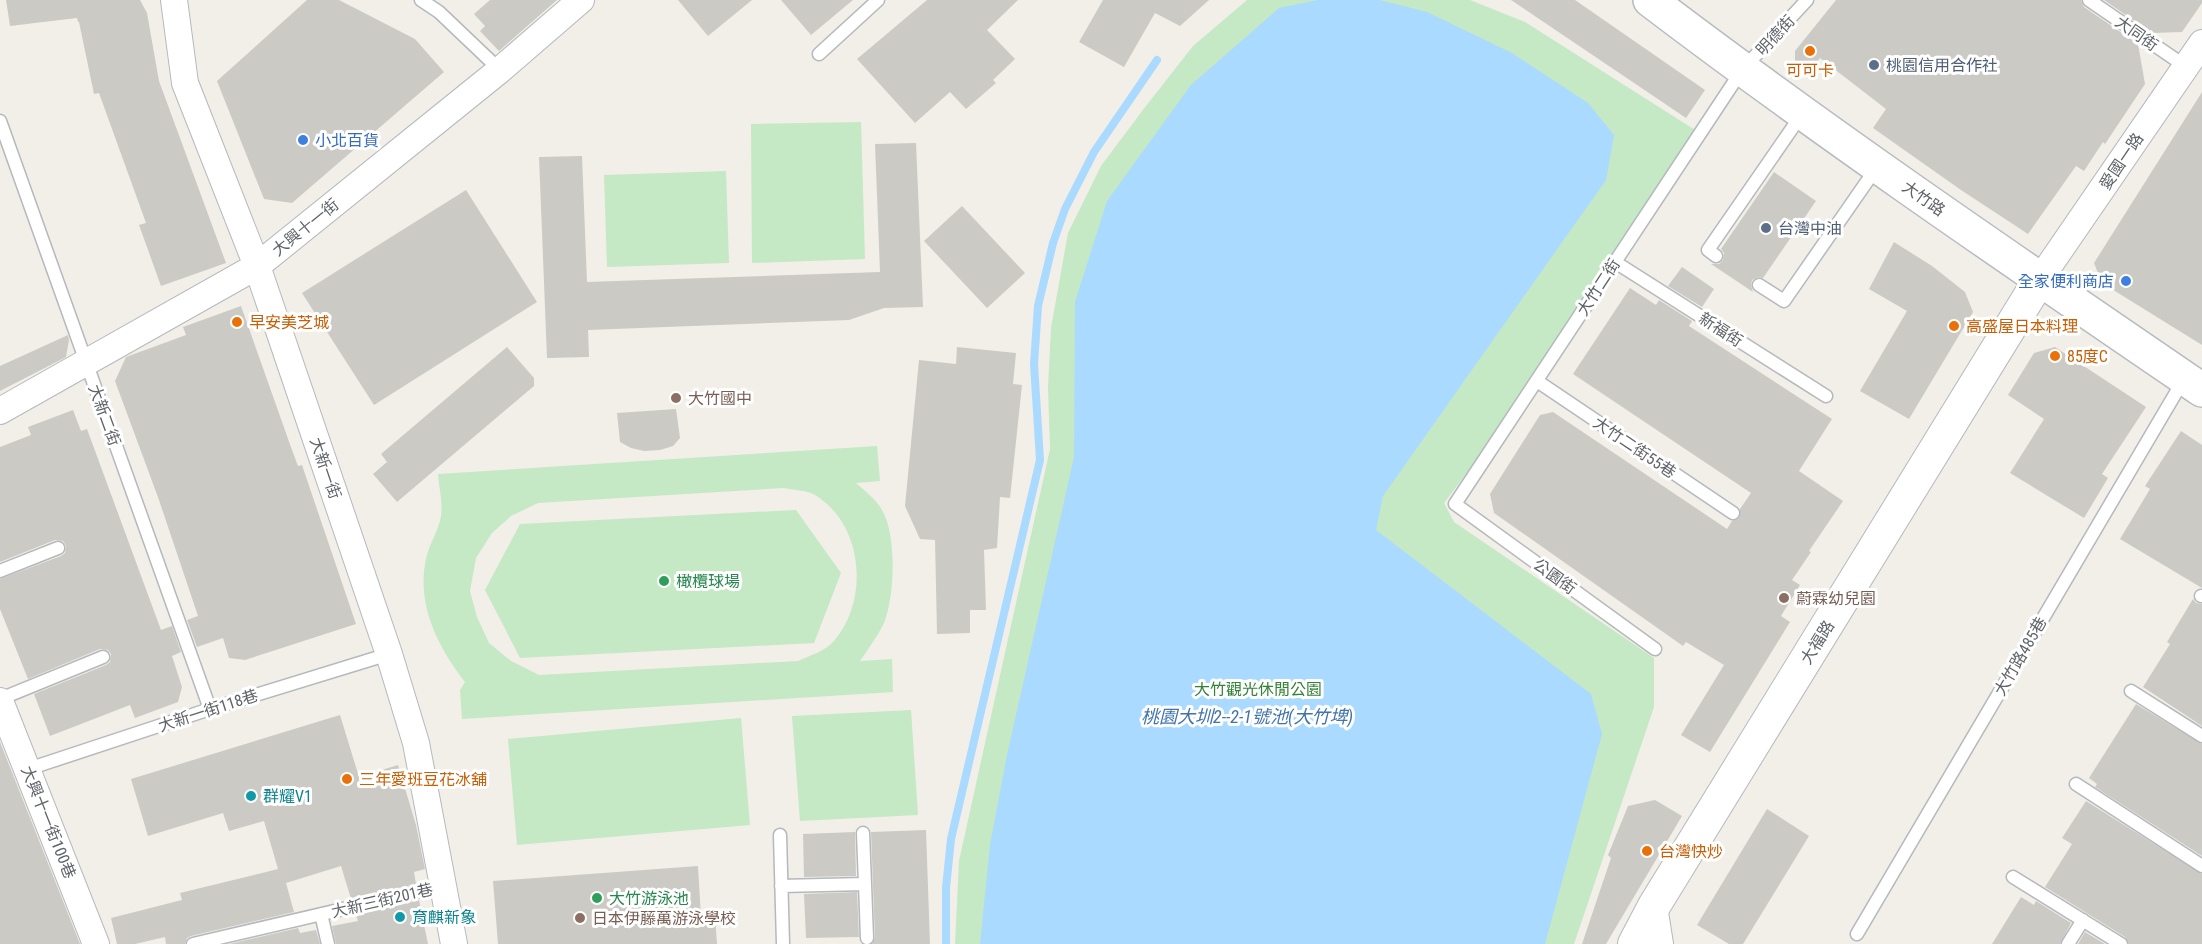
<svg xmlns="http://www.w3.org/2000/svg" width="2202" height="944" viewBox="0 0 2202 944" font-family="'Roboto Condensed','Noto Sans TC',sans-serif">
  <rect width="100%" height="100%" fill="#f1efe8"/>
  <path fill="#c5e8c5" fill-rule="evenodd" d="M 1247,0 L 1470,0 L 1525,22 L 1703,135 C 1683,176 1656,212 1630,250 C 1571,336 1507,419 1444,503 L 1454,522 L 1654,658 L 1654,707 L 1574,944 L 955,944 L 959,861 L 1050,449 L 1048,387 L 1051,328 L 1068,233 L 1101,166 L 1146,106 L 1193,46 Z
    M 861,122 L 865,259 L 752,263 L 751,124 Z
    M 726,171 L 729,263 L 607,267 L 604,175 Z
    M 877,446 L 880,481 L 856,483 C 865,491 876,499 882,510 C 897,535 895,599 883,625 C 877,637 868,649 860,661 L 892,659 L 893,692 L 462,719 L 460,690 L 465,682 C 438,647 416,605 426,559 C 429,544 439,530 441,516 C 443,503 439,487 438,474 ZM 784,488 C 793,490 806,490 815,495 C 863,524 870,599 834,641 C 825,651 809,656 798,661 L 539,675 L 511,661 L 489,643 L 477,617 L 470,591 L 476,558 L 492,533 L 511,516 L 538,503 Z
    M 796,510 L 841,573 L 814,643 L 520,658 L 485,590 L 520,524 Z
    M 911,710 L 918,815 L 800,821 L 792,716 Z
    M 741,718 L 750,825 L 517,845 L 508,739 Z"/>
  <path fill="#aadaff" d="M 1318,0 L 1379,0 L 1427,12 L 1512,53 L 1588,103 L 1614,135 L 1606,180 L 1383,496 L 1376,530 L 1591,694 L 1602,734 L 1545,944 L 980,944 L 990,845 L 1007,755 L 1074,457 L 1075,302 L 1107,201 L 1191,85 L 1279,8 Z"/>
  <g fill="none" stroke-linecap="round" stroke-linejoin="round">
    <path stroke="#aadaff" stroke-width="8" d="M 946,944 L 946,888 L 951,839 L 1040,460 L 1034,364 L 1038,306 L 1053,243 L 1065,209 L 1094,152 L 1157,60"/>
  </g>
  <path fill="#cccac5" d="M 6,0 L 140,0 L 147,13 L 159,81 L 226,263 L 161,286 L 139,225 L 146,223 L 99,93 L 94,94 L 79,22 L 78,22 L 77,18 L 10,26 Z
    M 307,0 L 339,0 L 415,39 L 444,72 L 292,203 L 264,199 L 217,81 Z
    M 490,0 L 557,0 L 499,51 L 480,31 L 485,26 L 474,14 Z
    M 678,0 L 752,0 L 708,36 Z
    M 781,0 L 853,0 L 811,35 Z
    M 927,0 L 1018,0 L 987,30 L 1015,59 L 993,80 L 996,83 L 966,109 L 950,92 L 915,123 L 857,59 Z
    M 1103,0 L 1209,0 L 1180,26 L 1155,13 L 1124,67 L 1079,42 Z
    M 1511,0 L 1575,0 L 1705,90 L 1686,118 Z
    M 1836,0 L 2081,0 L 2084,7 L 2138,44 L 2145,84 L 2105,144 L 2103,142 L 2084,171 L 2076,166 L 2028,234 L 1961,190 L 1873,128 L 1886,109 L 1820,58 L 1807,74 L 1795,65 L 1795,51 Z
    M 2104,0 L 2202,0 L 2202,3 L 2182,32 L 2152,33 Z
    M 2202,92 L 2202,345 L 2102,283 L 2094,263 Z
    M 916,143 L 923,307 L 884,308 L 849,320 L 588,330 L 589,357 L 547,358 L 539,157 L 582,156 L 587,282 L 880,272 L 875,144 Z
    M 1774,172 L 1816,201 L 1763,278 L 1759,277 L 1752,280 L 1751,285 L 1753,292 L 1711,264 L 1719,264 L 1723,260 L 1724,253 L 1721,249 Z
    M 466,190 L 537,302 L 374,405 L 302,293 Z
    M 962,206 L 1025,273 L 987,308 L 924,241 Z
    M 1894,242 L 1932,266 L 1965,292 L 1973,312 L 1909,419 L 1860,391 L 1907,311 L 1869,289 Z
    M 1682,267 L 1714,289 L 1702,307 L 1668,286 Z
    M 1630,288 L 1656,305 L 1659,300 L 1692,321 L 1689,326 L 1832,419 L 1799,471 L 1843,501 L 1809,551 L 1811,552 L 1792,580 L 1800,585 L 1781,616 L 1790,622 L 1710,752 L 1681,735 L 1724,665 L 1686,642 L 1683,646 L 1494,513 L 1490,494 L 1540,415 L 1553,412 L 1727,529 L 1732,521 L 1739,518 L 1740,509 L 1751,493 L 1573,374 Z
    M 241,306 L 292,450 L 298,466 L 302,465 L 356,624 L 245,660 L 229,658 L 223,638 L 197,647 L 187,620 L 198,616 L 159,500 L 115,381 L 126,357 L 186,335 L 183,327 Z
    M 68,335 L 69,340 L 66,357 L 0,391 L 0,366 Z
    M 507,347 L 534,378 L 534,386 L 397,502 L 373,474 L 387,462 L 381,454 Z
    M 957,347 L 1016,353 L 1013,384 L 1022,385 L 1010,498 L 1000,497 L 997,548 L 984,550 L 986,610 L 970,610 L 970,633 L 937,634 L 935,540 L 920,539 L 905,506 L 919,360 L 956,364 Z
    M 2055,347 L 2146,407 L 2102,474 L 2108,478 L 2084,518 L 2010,473 L 2044,419 L 2008,395 L 2034,353 Z
    M 676,409 L 680,438 L 673,446 L 660,450 L 644,451 L 631,448 L 620,442 L 617,413 Z
    M 73,410 L 81,431 L 87,429 L 161,630 L 172,626 L 181,652 L 172,656 L 182,687 L 178,702 L 135,718 L 130,705 L 50,736 L 34,694 L 106,665 L 110,662 L 111,654 L 108,650 L 100,649 L 28,679 L 0,609 L 0,579 L 61,556 L 65,553 L 66,546 L 63,541 L 55,540 L 0,562 L 0,447 L 31,435 L 28,427 Z
    M 2181,431 L 2202,445 L 2202,588 L 2120,539 L 2150,489 L 2145,486 Z
    M 2193,599 L 2196,603 L 2202,604 L 2202,726 L 2143,687 L 2170,644 L 2167,642 Z
    M 2136,704 L 2202,744 L 2202,856 L 2095,787 L 2097,784 L 2089,778 Z
    M 340,715 L 359,777 L 398,765 L 416,825 L 425,869 L 414,872 L 416,884 L 351,899 L 341,866 L 286,883 L 294,912 L 191,936 L 187,938 L 185,944 L 166,944 L 165,937 L 135,944 L 117,944 L 111,918 L 182,900 L 180,893 L 278,869 L 264,821 L 229,831 L 223,813 L 148,836 L 131,779 Z
    M 0,742 L 80,944 L 0,944 Z
    M 1655,800 L 1682,816 L 1606,944 L 1582,944 L 1611,858 L 1608,855 L 1628,806 Z
    M 2086,801 L 2202,874 L 2202,944 L 2129,944 L 2125,937 L 2045,887 L 2072,844 L 2062,838 Z
    M 1767,809 L 1809,836 L 1743,944 L 1729,944 L 1697,925 Z
    M 926,830 L 930,944 L 872,944 L 875,938 L 871,832 Z
    M 855,832 L 856,876 L 804,877 L 803,834 Z
    M 698,866 L 701,917 L 715,916 L 717,944 L 498,944 L 493,881 Z
    M 857,892 L 859,937 L 806,938 L 804,894 Z
    M 2021,897 L 2034,905 L 2036,901 L 2071,923 L 2060,944 L 1992,944 Z
    M 419,900 L 428,944 L 336,944 L 332,926 L 358,921 L 356,915 Z
    M 298,928 L 300,933 L 316,930 L 320,944 L 229,944 Z
    M 2085,932 L 2105,944 L 2078,944 Z"/>
  <g fill="none" stroke-linecap="round" stroke-linejoin="round">
    <defs>
      <path id="service" d="M 421,0 L 439,12 L 500,70
        M 2089,0 L 2185,66
        M 819,54 L 878,0
        M 0,121 L 210,709
        M 1716,256 L 1708,250 L 1802,114
        M 1615,262 L 1826,396
        M 1759,285 L 1784,301 L 1877,167
        M 1537,381 L 1733,513
        M 0,571 L 58,548
        M 2201,596 L 2202,596
        M 1655,649 L 1455,504 L 1742,70 L 1807,0
        M 2131,691 L 2202,736
        M 0,699 L 103,657
        M 28,769 L 210,709 L 389,654
        M 2076,784 L 2202,866
        M 780,835 L 783,944
        M 2013,877 L 2121,944
        M 865,884 L 867,938
        M 781,886 L 865,884 L 863,833
        M 321,914 L 328,944
        M 1857,934 L 2184,379
        M 193,944 L 442,886
        M 2068,944 L 2083,920"/>
      <path id="minor" d="M 174,0 L 185,83 L 257,266 L 389,654 L 416,743 L 454,944
        M 2040,279 L 2202,43
        M 0,411 L 257,266 L 500,70 L 581,0
        M 0,701 L 96,944
        M 1654,906 L 1660,944"/>
      <path id="tertiary" d="M 1634,944 L 1654,906 L 2040,279"/>
      <path id="secondary" d="M 1650,0 C 1829,136 2016,263 2202,390"/>
    </defs>
    <use href="#service" stroke="#b5b8bc" stroke-width="15"/>
    <use href="#minor" stroke="#b5b8bc" stroke-width="28"/>
    <use href="#tertiary" stroke="#b5b8bc" stroke-width="34"/>
    <use href="#secondary" stroke="#b6babf" stroke-width="36"/>
    <use href="#service" stroke="#fff" stroke-width="12"/>
    <use href="#minor" stroke="#fff" stroke-width="26"/>
    <use href="#tertiary" stroke="#fff" stroke-width="32"/>
    <use href="#secondary" stroke="#fff" stroke-width="33"/>
  </g>
  <g fill="#e8710a" stroke="#fff" stroke-width="2">
    <circle cx="1810" cy="51" r="6"/>
    <circle cx="237" cy="322" r="6"/>
    <circle cx="1954" cy="326" r="6"/>
    <circle cx="2055" cy="356" r="6"/>
    <circle cx="347" cy="779" r="6"/>
    <circle cx="1647" cy="851" r="6"/>
  </g>
  <g fill="#5c6f8a" stroke="#fff" stroke-width="2">
    <circle cx="1874" cy="65" r="6"/>
    <circle cx="1766" cy="228" r="6"/>
  </g>
  <g fill="#3f7fe0" stroke="#fff" stroke-width="2">
    <circle cx="303" cy="140" r="6"/>
    <circle cx="2126" cy="281" r="6"/>
  </g>
  <g fill="#8d6e63" stroke="#fff" stroke-width="2">
    <circle cx="676" cy="398" r="6"/>
    <circle cx="1784" cy="598" r="6"/>
    <circle cx="580" cy="918" r="6"/>
  </g>
  <g fill="#2e9e5b" stroke="#fff" stroke-width="2">
    <circle cx="664" cy="581" r="6"/>
    <circle cx="597" cy="898" r="6"/>
  </g>
  <g fill="#0f9aa8" stroke="#fff" stroke-width="2">
    <circle cx="251" cy="796" r="6"/>
    <circle cx="400" cy="917" r="6"/>
  </g>
  <g text-anchor="middle" stroke-width="6" stroke-linejoin="round" paint-order="stroke">
    <g font-size="16" fill="#5f6368" stroke="#fff">
      <text transform="translate(2137 33) rotate(35)" y="6">大同街</text>
      <text transform="translate(1775 35) rotate(-47)" y="6">明德街</text>
      <text transform="translate(2121 161) rotate(-56)" y="6">愛國一路</text>
      <text transform="translate(1924 198) rotate(35)" y="6">大竹路</text>
      <text transform="translate(305 227) rotate(-39)" y="6">大興十一街</text>
      <text transform="translate(1598 287) rotate(-57)" y="6">大竹二街</text>
      <text transform="translate(1721 329) rotate(33)" y="6">新福街</text>
      <text transform="translate(105 415) rotate(70)" y="6">大新二街</text>
      <text transform="translate(1635 447) rotate(34)" y="6">大竹二街55巷</text>
      <text transform="translate(326 468) rotate(71)" y="6">大新一街</text>
      <text transform="translate(1555 576) rotate(36)" y="6">公園街</text>
      <text transform="translate(1817 642) rotate(-58)" y="6">大福路</text>
      <text transform="translate(2020 656) rotate(-60)" y="6">大竹路485巷</text>
      <text transform="translate(208 710) rotate(-18)" y="6">大新一街118巷</text>
      <text transform="translate(49 822) rotate(68)" y="6">大興十一街100巷</text>
      <text transform="translate(382 900) rotate(-13)" y="6">大新三街201巷</text>
    </g>
    <g font-size="16" fill="#4e5e75" stroke="#fff" text-anchor="start">
      <text x="1886" y="71">桃園信用合作社</text>
      <text x="1778" y="234">台灣中油</text>
    </g>
    <g font-size="16" fill="#c56008" stroke="#fff" text-anchor="start">
      <text x="1810" y="76" text-anchor="middle">可可卡</text>
      <text x="249" y="328">早安美芝城</text>
      <text x="1966" y="332">高盛屋日本料理</text>
      <text x="2067" y="362">85度C</text>
      <text x="359" y="785">三年愛班豆花冰舖</text>
      <text x="1659" y="857">台灣快炒</text>
    </g>
    <g font-size="16" fill="#366cbe" stroke="#fff" text-anchor="start">
      <text x="315" y="146">小北百貨</text>
      <text x="2114" y="287" text-anchor="end">全家便利商店</text>
    </g>
    <g font-size="16" fill="#785e54" stroke="#fff" text-anchor="start">
      <text x="688" y="404">大竹國中</text>
      <text x="1796" y="604">蔚霖幼兒園</text>
      <text x="592" y="924">日本伊藤萬游泳學校</text>
    </g>
    <g font-size="16" fill="#27864d" stroke="#fff" text-anchor="start">
      <text x="676" y="587">橄欖球場</text>
      <text x="609" y="904">大竹游泳池</text>
    </g>
    <g font-size="16" fill="#348238" stroke="#fff">
      <text x="1258" y="695">大竹觀光休閒公園</text>
    </g>
    <g font-size="16" fill="#0d838f" stroke="#fff" text-anchor="start">
      <text x="263" y="802">群耀V1</text>
      <text x="412" y="923">育麒新象</text>
    </g>
    <g font-size="18" font-style="italic" fill="#4174aa" stroke="#fff">
      <text x="1247" y="723">桃園大圳2--2-1號池(大竹埤)</text>
    </g>
  </g>
</svg>
